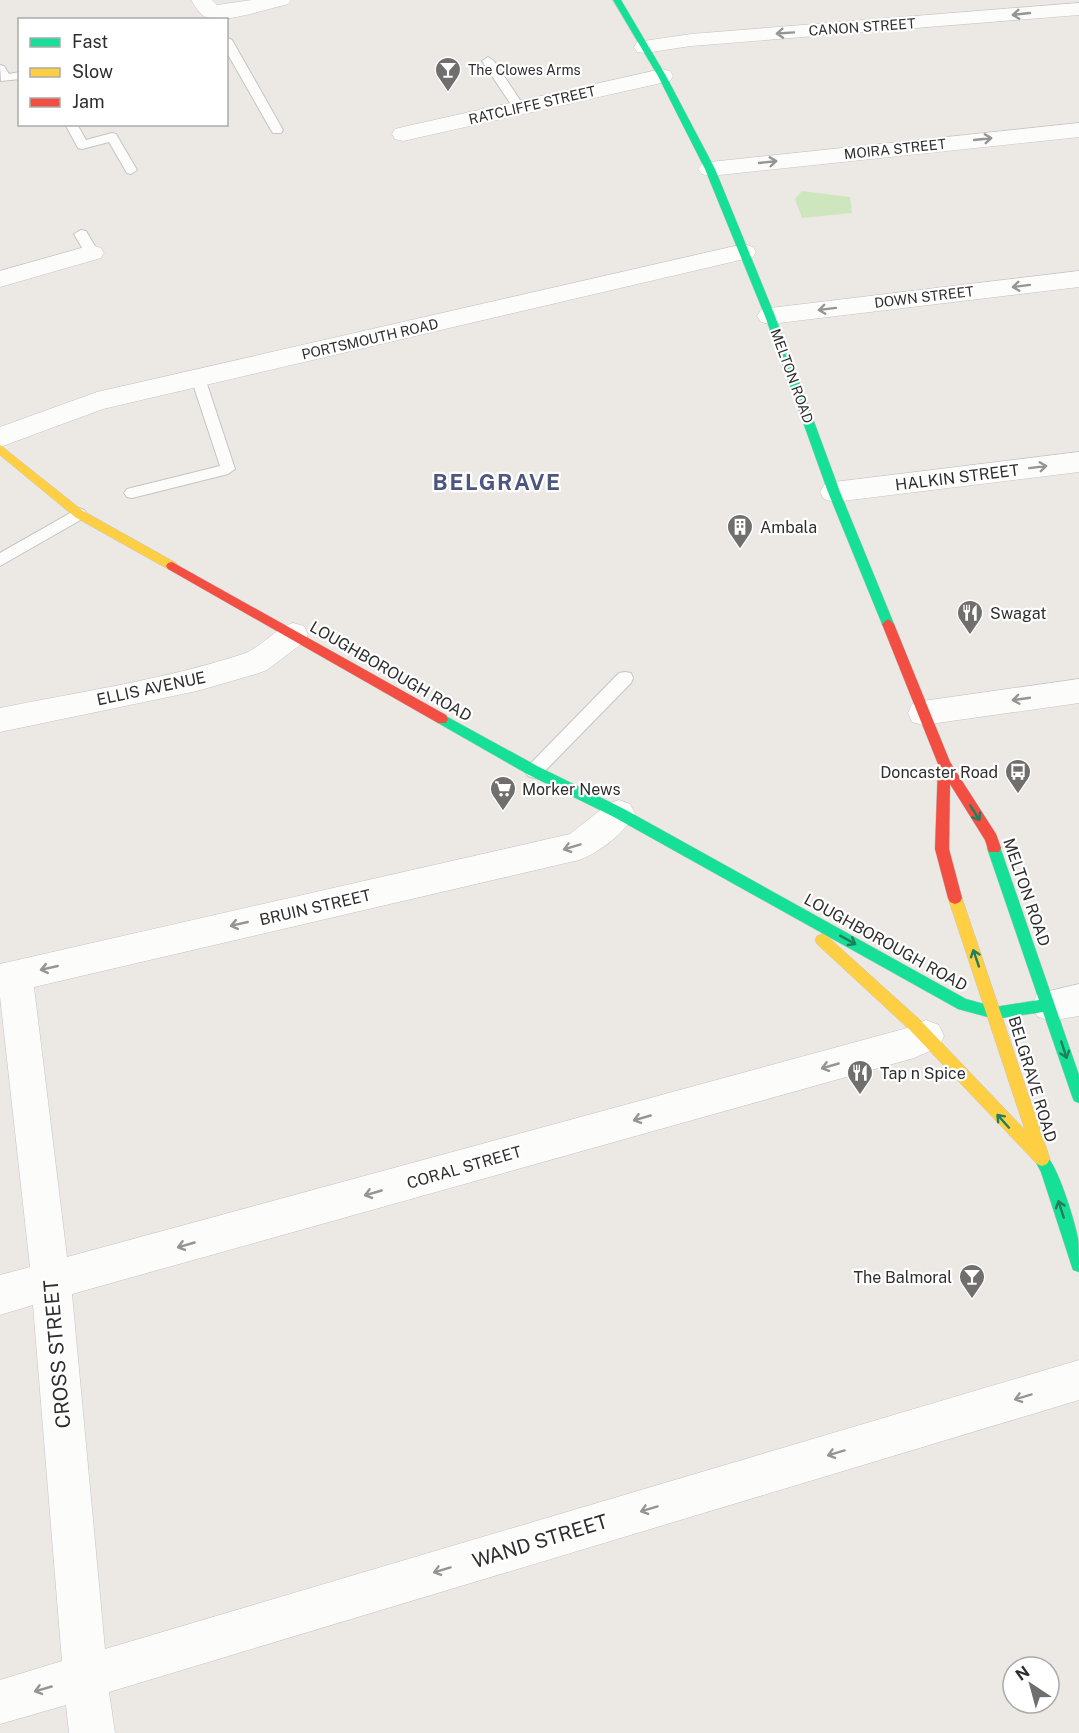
<svg xmlns="http://www.w3.org/2000/svg" width="1079" height="1733" viewBox="0 0 1079 1733" font-family="'Public Sans',sans-serif">
  <rect width="100%" height="100%" fill="#ece8e4"/>
  <path fill="#cee6be" d="M 802,191 L 850,197 L 852,213 L 802,218 L 795,199 Z"/>
  <g fill="none" stroke-linecap="round" stroke-linejoin="round">
    <defs>
      <path id="lane" d="M 226,37 L 232,40 L 283,130 L 281,133 L 273,133 L 271,130 L 226,51 Z
        M 488,57 L 494,61 L 526,109 L 524,112 L 520,113 L 514,109 L 482,61 Z
        M 0,65 L 4,66 L 9,74 L 20,72 L 20,79 L 1,81 Z
        M 65,124 L 77,124 L 86,140 L 112,133 L 116,134 L 137,170 L 131,174 L 127,173 L 109,142 L 82,149 L 78,148 Z
        M 81,230 L 86,231 L 99,253 L 97,256 L 87,256 L 85,253 L 74,234 Z
        M 198,373 L 205,378 L 235,469 L 228,474 L 132,498 L 127,497 L 124,493 L 127,489 L 220,466 L 191,378 Z
        M 79,508 L 84,510 L 87,514 L 84,518 L 0,566 L 0,553 Z
        M 625,672 L 631,673 L 633,678 L 631,683 L 540,776 L 534,778 L 528,776 L 525,771 L 528,766 L 619,673 Z"/>
      <path id="street" d="M 191,0 L 212,0 L 217,5 L 252,0 L 291,0 L 288,4 L 281,6 C 263,10 223,24 206,17 C 200,15 195,6 191,0 Z
        M 1079,3 L 1079,15 L 691,46 L 645,53 L 637,52 L 634,47 L 637,42 L 691,34 Z
        M 662,69 L 670,71 L 673,76 L 670,81 L 403,141 L 395,139 L 392,134 L 395,129 L 403,127 Z
        M 1079,123 L 1079,137 L 710,176 L 702,174 L 698,169 L 702,164 L 710,162 Z
        M 744,244 L 753,247 L 756,252 L 753,257 L 103,409 L 0,447 L 0,427 L 97,392 Z
        M 92,245 L 101,248 L 104,253 L 101,258 L 0,287 L 0,271 Z
        M 1079,271 L 1079,287 L 770,324 L 761,322 L 757,316 L 761,310 L 770,308 Z
        M 1079,452 L 1079,472 L 834,502 L 824,499 L 820,492 L 824,485 L 834,482 Z
        M 293,623 L 304,626 L 308,634 L 304,642 L 267,670 L 256,674 L 197,691 L 0,732 L 0,708 C 79,692 167,679 243,654 C 261,648 274,629 293,623 Z
        M 1079,679 L 1079,703 L 923,725 L 912,722 L 908,713 L 912,704 L 923,701 Z
        M 619,800 L 630,804 L 635,813 C 626,832 599,853 579,860 L 34,987 L 67,1257 L 907,1028 L 926,1020 L 939,1025 L 944,1036 L 939,1047 L 914,1058 L 72,1294 L 105,1649 L 1079,1360 L 1079,1400 L 109,1692 L 115,1733 L 69,1733 L 66,1705 L 0,1724 L 0,1680 L 62,1661 L 33,1305 L 0,1315 L 0,1275 L 30,1267 L 0,996 L 0,964 L 570,834 L 608,804 Z
        M 1079,984 L 1079,1016 L 1049,1021 L 1037,1016 L 1032,1005 L 1037,994 Z"/>
      <path id="fast" d="M 613,0 L 621,0 L 666,76 L 715,169 L 775,316 L 840,492 L 894,624 L 892,627 L 884,627 L 882,624 L 828,492 L 765,316 L 705,169 L 658,76 Z
        M 442,714 L 539,767 L 624,809 L 966,999 L 995,1007 L 1039,1000 L 987,848 L 989,844 L 999,844 L 1079,1075 L 1079,1103 L 1074,1101 L 1072,1096 L 1043,1012 L 995,1019 L 958,1009 L 614,817 L 529,775 L 438,723 L 436,719 L 438,715 Z
        M 1042,1152 C 1056,1157 1075,1222 1078,1238 C 1079,1249 1079,1261 1079,1272 L 1073,1270 L 1071,1264 L 1041,1172 L 1034,1159 L 1037,1154 Z"/>
      <path id="slow" d="M 0,445 L 83,511 L 176,563 L 178,566 L 176,569 L 168,569 L 75,517 L 0,455 Z
        M 955,892 L 960,894 L 962,898 L 1050,1159 L 1047,1164 L 1042,1166 L 1037,1164 L 910,1030 L 817,944 L 815,940 L 817,936 L 822,934 L 827,936 L 920,1020 L 1025,1130 L 948,898 L 950,894 Z"/>
      <path id="jam" d="M 172,562 L 446,715 L 448,719 L 446,723 L 438,723 L 168,569 L 166,566 L 168,563 Z
        M 888,619 L 894,624 L 950,762 L 996,834 L 1001,848 L 999,852 L 989,852 L 985,840 L 950,784 L 949,849 L 962,898 L 960,902 L 955,904 L 950,902 L 948,898 L 935,849 L 938,764 L 882,624 Z"/>
    </defs>
    <use href="#lane" stroke="#c5c4c5" stroke-width="2"/>
    <use href="#street" stroke="#c5c4c5" stroke-width="1"/>
    <use href="#fast" stroke="#c5c4c5" stroke-width="1"/>
    <use href="#slow" stroke="#c5c4c5" stroke-width="1"/>
    <use href="#jam" stroke="#c5c4c5" stroke-width="1"/>
    <use href="#lane" fill="#fcfcfb" fill-rule="evenodd"/>
    <use href="#street" fill="#fcfcfb" fill-rule="evenodd"/>
    <use href="#fast" fill="#16e098" fill-rule="evenodd"/>
    <use href="#slow" fill="#ffcf43" fill-rule="evenodd"/>
    <use href="#jam" fill="#f24e42" fill-rule="evenodd"/>
  </g>
  <defs><path id="oneway-shaft" d="M-6 0H5M1.5-3L5.5 0L1.5 3" fill="none" stroke-width="1.6" stroke-linecap="round" stroke-linejoin="round" transform="scale(1.5)"/></defs>
  <g stroke="#959594">
    <use href="#oneway-shaft" transform="translate(1021 14) rotate(174)"/>
    <use href="#oneway-shaft" transform="translate(785 33) rotate(176)"/>
    <use href="#oneway-shaft" transform="translate(983 139) rotate(-6)"/>
    <use href="#oneway-shaft" transform="translate(768 162) rotate(-6)"/>
    <use href="#oneway-shaft" transform="translate(1021 286) rotate(173)"/>
    <use href="#oneway-shaft" transform="translate(827 309) rotate(173)"/>
    <use href="#oneway-shaft" transform="translate(1038 467) rotate(-7)"/>
    <use href="#oneway-shaft" transform="translate(1021 699) rotate(172)"/>
    <use href="#oneway-shaft" transform="translate(572 847) rotate(163)"/>
    <use href="#oneway-shaft" transform="translate(239 924) rotate(167)"/>
    <use href="#oneway-shaft" transform="translate(49 968) rotate(167)"/>
    <use href="#oneway-shaft" transform="translate(830 1066) rotate(164)"/>
    <use href="#oneway-shaft" transform="translate(642 1118) rotate(164)"/>
    <use href="#oneway-shaft" transform="translate(373 1193) rotate(164)"/>
    <use href="#oneway-shaft" transform="translate(186 1245) rotate(164)"/>
    <use href="#oneway-shaft" transform="translate(1023 1397) rotate(163)"/>
    <use href="#oneway-shaft" transform="translate(836 1453) rotate(163)"/>
    <use href="#oneway-shaft" transform="translate(649 1509) rotate(163)"/>
    <use href="#oneway-shaft" transform="translate(442 1570) rotate(163)"/>
    <use href="#oneway-shaft" transform="translate(43 1689) rotate(164)"/>
  </g>
  <g stroke="#237e5e">
    <use href="#oneway-shaft" transform="translate(975 813) rotate(58)"/>
    <use href="#oneway-shaft" transform="translate(848 940) rotate(29)"/>
    <use href="#oneway-shaft" transform="translate(976 958) rotate(-109)"/>
    <use href="#oneway-shaft" transform="translate(1064 1050) rotate(72)"/>
    <use href="#oneway-shaft" transform="translate(1003 1121) rotate(-132)"/>
    <use href="#oneway-shaft" transform="translate(1061 1209) rotate(-108)"/>
  </g>
  <defs>
    <symbol id="bar-pin" viewBox="-11 -11 22 30"><path d="M0 17L-7.5 6A9.5 9.5 0 1 1 7.5 6Z" fill="#706f6e" stroke="#fff"/><path d="M-6-5H6L.8 .8V4.5H3.5V6h-7V4.5H-.8V.8Z" fill="#fff"/></symbol>
    <symbol id="building-pin" viewBox="-11 -11 22 30"><path d="M0 17L-7.5 6A9.5 9.5 0 1 1 7.5 6Z" fill="#706f6e" stroke="#fff"/><path d="M-4-6H4V6H1V3H-1V6H-4ZM-2.5-4.3h1.7v1.8h-1.7ZM.8-4.3h1.7v1.8H.8ZM-2.5-1h1.7V.8h-1.7ZM.8-1h1.7V.8H.8Z" fill="#fff"/></symbol>
    <symbol id="restaurant-pin" viewBox="-11 -11 22 30"><path d="M0 17L-7.5 6A9.5 9.5 0 1 1 7.5 6Z" fill="#706f6e" stroke="#fff"/><path d="M-5-6h1v4h1v-4h1v4h1v-4h1v5L-1.5 .5V6h-2V.5L-5-1ZM5-6V6H3V1.5H1.5Q1.5-4 5-6Z" fill="#fff"/></symbol>
    <symbol id="bus-pin" viewBox="-11 -11 22 30"><path d="M0 17L-7.5 6A9.5 9.5 0 1 1 7.5 6Z" fill="#706f6e" stroke="#fff"/><path d="M-5-6H5V4H4V6H2V4H-2V6H-4V4H-5ZM-3.5-4V0h7V-4ZM-3.5 1.2v1.5H-2V1.2ZM2 1.2v1.5H3.5V1.2Z" fill="#fff"/></symbol>
    <symbol id="supermarket-pin" viewBox="-11 -11 22 30"><path d="M0 17L-7.5 6A9.5 9.5 0 1 1 7.5 6Z" fill="#706f6e" stroke="#fff"/><path d="M-6-5.5h2.5l.6 2H6L4.5 2H-2.5L-4.4-4H-6ZM-1.5 3.2a1.3 1.3 0 1 0 .1 0ZM3 3.2a1.3 1.3 0 1 0 .1 0Z" fill="#fff"/></symbol>
  </defs>
  <g fill-rule="evenodd">
    <use href="#bar-pin" x="433" y="55" width="30" height="40"/>
    <use href="#building-pin" x="725" y="512" width="30" height="40"/>
    <use href="#restaurant-pin" x="955" y="598" width="30" height="40"/>
    <use href="#bus-pin" x="1003" y="757" width="30" height="40"/>
    <use href="#supermarket-pin" x="488" y="774" width="30" height="40"/>
    <use href="#restaurant-pin" x="845" y="1058" width="30" height="40"/>
    <use href="#bar-pin" x="957" y="1262" width="30" height="40"/>
  </g>
  <g text-anchor="middle" stroke-width="4.5" stroke-linejoin="round" paint-order="stroke">
    <g font-size="14" fill="#2e2e2e" stroke="#fff">
      <text transform="translate(862 27) rotate(-4)" y="5">CANON STREET</text>
      <text transform="translate(532 105) rotate(-13)" y="5">RATCLIFFE STREET</text>
      <text transform="translate(895 149) rotate(-6)" y="5">MOIRA STREET</text>
      <text transform="translate(924 297) rotate(-7)" y="5">DOWN STREET</text>
      <text transform="translate(370 339) rotate(-13)" y="5">PORTSMOUTH ROAD</text>
      <text transform="translate(792 376) rotate(70)" y="5">MELTON ROAD</text>
    </g>
    <g font-size="14" fill="#2e2e2e" stroke="#fff" text-anchor="start">
      <text x="468" y="75">The Clowes Arms</text>
    </g>
    <g font-size="16" fill="#2e2e2e" stroke="#fff">
      <text transform="translate(957 477) rotate(-7)" y="6">HALKIN STREET</text>
      <text transform="translate(391 671) rotate(30)" y="6">LOUGHBOROUGH ROAD</text>
      <text transform="translate(151 688) rotate(-12)" y="6">ELLIS AVENUE</text>
      <text transform="translate(1027 892) rotate(71)" y="6">MELTON ROAD</text>
      <text transform="translate(315 907) rotate(-13)" y="6">BRUIN STREET</text>
      <text transform="translate(886 942) rotate(29)" y="6">LOUGHBOROUGH ROAD</text>
      <text transform="translate(1033 1079) rotate(73)" y="6">BELGRAVE ROAD</text>
      <text transform="translate(464 1167) rotate(-16)" y="6">CORAL STREET</text>
    </g>
    <g font-size="16" fill="#2e2e2e" stroke="#fff" text-anchor="start">
      <text x="760" y="533">Ambala</text>
      <text x="990" y="619">Swagat</text>
      <text x="998" y="778" text-anchor="end">Doncaster Road</text>
      <text x="522" y="795">Morker News</text>
      <text x="880" y="1079">Tap n Spice</text>
      <text x="952" y="1283" text-anchor="end">The Balmoral</text>
    </g>
    <g font-size="20" fill="#2e2e2e" stroke="#fff">
      <text transform="translate(57 1354) rotate(-95)" y="7">CROSS STREET</text>
      <text transform="translate(540 1541) rotate(-17)" y="7">WAND STREET</text>
    </g>
    <g font-size="22" font-weight="bold" letter-spacing="1.5" fill="#4d5680" stroke="#fff">
      <text x="497" y="490">BELGRAVE</text>
    </g>
  </g>
  <rect x="18" y="18" width="210" height="108" fill="#ffffff" stroke="#ababab" stroke-width="1.5"/>
  <rect x="30" y="38" width="30" height="9" fill="#16e098" stroke="#ababab" stroke-width="1.5"/>
  <text x="72" y="48" font-size="18" fill="#2e2e2e">Fast</text>
  <rect x="30" y="68" width="30" height="9" fill="#ffcf43" stroke="#ababab" stroke-width="1.5"/>
  <text x="72" y="78" font-size="18" fill="#2e2e2e">Slow</text>
  <rect x="30" y="98" width="30" height="9" fill="#f24e42" stroke="#ababab" stroke-width="1.5"/>
  <text x="72" y="108" font-size="18" fill="#2e2e2e">Jam</text>
  <g transform="translate(1031 1685) rotate(324)"><circle r="28" fill="#ffffff" stroke="#ababab" stroke-width="1.5"/>
  <path d="M0-4.5L10 22L0 15L-10 22Z" fill="#706f6e"/>
  <text y="-9" font-size="16" font-weight="bold" text-anchor="middle" fill="#2e2e2e">N</text>
  </g>
</svg>
